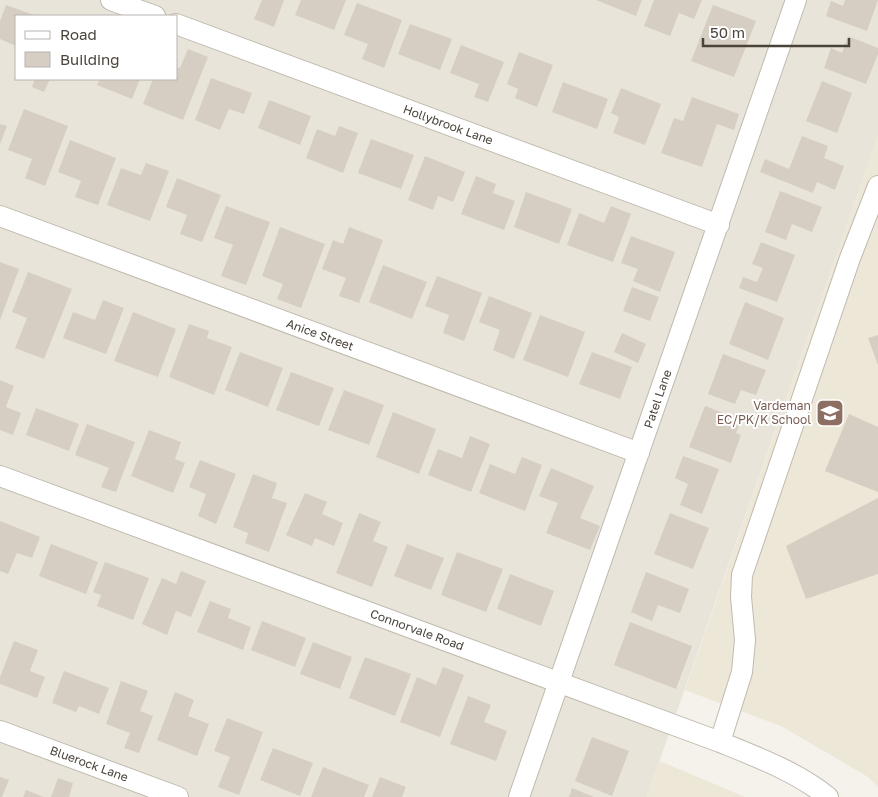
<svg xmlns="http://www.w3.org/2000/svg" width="878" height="797" viewBox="0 0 878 797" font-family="'Golos Text',sans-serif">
  <rect width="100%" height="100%" fill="#f5f2ec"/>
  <path fill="#e8e4da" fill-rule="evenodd" d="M 0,0 L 878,0 L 878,136 L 647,797 L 0,797 ZM 16,16 L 176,16 L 176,79 L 16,79 Z"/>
  <path fill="#ede7d7" d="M 878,136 L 878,787 L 868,777 L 781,726 L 685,690 Z
    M 660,761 L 745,797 L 647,797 Z"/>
  <path fill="#d6cec2" d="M 262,0 L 284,0 L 274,27 L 254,19 Z
    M 301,0 L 346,0 L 334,30 L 295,15 Z
    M 596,0 L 642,0 L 636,16 Z
    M 654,0 L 702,0 L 694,19 L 679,13 L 670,36 L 644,26 Z
    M 845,0 L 878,0 L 867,31 L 826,16 L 831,1 L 843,6 Z
    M 357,3 L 402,20 L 384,68 L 362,59 L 368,44 L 344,35 Z
    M 6,5 L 37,16 L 16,16 L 16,46 L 0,39 L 0,21 Z
    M 713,5 L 756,21 L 734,77 L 691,61 Z
    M 410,24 L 452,39 L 440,70 L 398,54 Z
    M 848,36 L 878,48 L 878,54 L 866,84 L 824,68 L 831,48 L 842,53 Z
    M 461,45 L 504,62 L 488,102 L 474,97 L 479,84 L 450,73 Z
    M 188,49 L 208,57 L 183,120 L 143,104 L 153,79 L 176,79 L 176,67 L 180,68 Z
    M 519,52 L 553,65 L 537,107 L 515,98 L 518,89 L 507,84 Z
    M 211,78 L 252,93 L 244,114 L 229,109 L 220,130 L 195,120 Z
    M 35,79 L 50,79 L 44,92 L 32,87 Z
    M 100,79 L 140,79 L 132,99 L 97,85 Z
    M 822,81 L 852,93 L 837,133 L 806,121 Z
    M 563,82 L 608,99 L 597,129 L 552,112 Z
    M 621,88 L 661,104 L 645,145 L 613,133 L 619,117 L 611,113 Z
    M 692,97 L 739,114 L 734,130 L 717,124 L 702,167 L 661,153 L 674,118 L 683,121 Z
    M 269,100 L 311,116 L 300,145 L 258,128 Z
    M 24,109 L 68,126 L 45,186 L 25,178 L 32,159 L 8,150 Z
    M 0,124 L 7,126 L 0,144 Z
    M 339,126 L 358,133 L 343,173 L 306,158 L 317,129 L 335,136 Z
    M 802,136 L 828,146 L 824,158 L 844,166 L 835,190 L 817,182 L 813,193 L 760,172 L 765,159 L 789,169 Z
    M 371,139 L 414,155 L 401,189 L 358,173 Z
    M 70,140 L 116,158 L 98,205 L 75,197 L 81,181 L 58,172 Z
    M 425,156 L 465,172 L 453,202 L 438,196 L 433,210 L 408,200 Z
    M 146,163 L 169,171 L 150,221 L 107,205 L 121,168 L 141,175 Z
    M 476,176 L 496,184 L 493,193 L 515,201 L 504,230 L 461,214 Z
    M 177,178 L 221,195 L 202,242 L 180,234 L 187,215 L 166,207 Z
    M 780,191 L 822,207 L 812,232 L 792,224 L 786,240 L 765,232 Z
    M 526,192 L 572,209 L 559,244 L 514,227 Z
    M 226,206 L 270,222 L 246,285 L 221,276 L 233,245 L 214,238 Z
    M 611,206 L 631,214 L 613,262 L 567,245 L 579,213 L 604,223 Z
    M 280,227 L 325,244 L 301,308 L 277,299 L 283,284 L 262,276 Z
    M 349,227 L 383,240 L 359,303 L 339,296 L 346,278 L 322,269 L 333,240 L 343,244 Z
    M 631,236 L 675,252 L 660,292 L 633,281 L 638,269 L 621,263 Z
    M 761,242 L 795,255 L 777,302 L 739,288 L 743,277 L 757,282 L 763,268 L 752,264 Z
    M 0,262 L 19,269 L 0,320 Z
    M 383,265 L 427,282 L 412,319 L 369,302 Z
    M 28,272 L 72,289 L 44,359 L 15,348 L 27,318 L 12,312 Z
    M 437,276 L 482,293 L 464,341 L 443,333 L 449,315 L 425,306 Z
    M 632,287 L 659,297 L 650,321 L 623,311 Z
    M 489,296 L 532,313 L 514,359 L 493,350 L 500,330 L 479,322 Z
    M 103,300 L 124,308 L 106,354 L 63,338 L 73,312 L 95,320 Z
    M 745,302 L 784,318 L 768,360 L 729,344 Z
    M 133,312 L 176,329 L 158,377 L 114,361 Z
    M 540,315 L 585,332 L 568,377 L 523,360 Z
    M 189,324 L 209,331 L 207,338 L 232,347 L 214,395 L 169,377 Z
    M 622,333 L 646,344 L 638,363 L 614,352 Z
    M 878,335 L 878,365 L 868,338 Z
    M 240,352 L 283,368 L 268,407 L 225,390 Z
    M 592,352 L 632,367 L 620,399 L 579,384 Z
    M 723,354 L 766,370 L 756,395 L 741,390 L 735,404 L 708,394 Z
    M 291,372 L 334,388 L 319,426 L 276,410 Z
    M 0,380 L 14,386 L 6,407 L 21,413 L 13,435 L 0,430 Z
    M 344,390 L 384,405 L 369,445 L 328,430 Z
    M 705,406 L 741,420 L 736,433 L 741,435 L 731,463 L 689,447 Z
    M 36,408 L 79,424 L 69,451 L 26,435 Z
    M 393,412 L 436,429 L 419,474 L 376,457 Z
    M 849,414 L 878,427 L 878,492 L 825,471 Z
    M 87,424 L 135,442 L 116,492 L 101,487 L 109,468 L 75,455 Z
    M 149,430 L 181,442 L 175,459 L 185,463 L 173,493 L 131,476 Z
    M 470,436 L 490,444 L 471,492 L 428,475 L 438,449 L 462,458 Z
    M 683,456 L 719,469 L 702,514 L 680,505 L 688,484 L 675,478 Z
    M 522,457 L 542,465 L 525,511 L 479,493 L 490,464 L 515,474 Z
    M 200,460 L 236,474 L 216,524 L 198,516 L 206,494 L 189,487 Z
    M 551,468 L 594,486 L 580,518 L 600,526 L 590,550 L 546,533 L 558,503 L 539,496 Z
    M 253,474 L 277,483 L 272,498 L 287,503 L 269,552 L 245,543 L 248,533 L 233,527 Z
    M 305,493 L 327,502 L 322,514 L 343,523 L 334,546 L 315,538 L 312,546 L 286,535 Z
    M 878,498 L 878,574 L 806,599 L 786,546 Z
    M 359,513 L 381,522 L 373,541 L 388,547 L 372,587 L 336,573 Z
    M 670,513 L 709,528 L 693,569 L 654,554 Z
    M 0,521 L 40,537 L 32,558 L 17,553 L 8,574 L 0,571 Z
    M 51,544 L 98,562 L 86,594 L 39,576 Z
    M 407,544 L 444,558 L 431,590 L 394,576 Z
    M 457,552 L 503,569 L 486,612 L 441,595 Z
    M 105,562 L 149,578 L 133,620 L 97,606 L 101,595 L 93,592 Z
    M 181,571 L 206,581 L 191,617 L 176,611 L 167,635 L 142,624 L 162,578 L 176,584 Z
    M 646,572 L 689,589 L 680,613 L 658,605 L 652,621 L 631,612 Z
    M 510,574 L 554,591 L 541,626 L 497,609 Z
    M 210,601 L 231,609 L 228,618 L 251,627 L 243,650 L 197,632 Z
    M 262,621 L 306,638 L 295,667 L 251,650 Z
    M 630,622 L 692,646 L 676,689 L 614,665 Z
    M 14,641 L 38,650 L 30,671 L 45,677 L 37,698 L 0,684 L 0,677 Z
    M 313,642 L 352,657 L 340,689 L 300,674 Z
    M 365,657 L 411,674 L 395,716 L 349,698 Z
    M 443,667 L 464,675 L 440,737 L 400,722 L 417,677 L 436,685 Z
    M 64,671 L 109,688 L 99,714 L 79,706 L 76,712 L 52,703 Z
    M 121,681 L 148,691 L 140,711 L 153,716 L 139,753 L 124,748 L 130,733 L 106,724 Z
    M 175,692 L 194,700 L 188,716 L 209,724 L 197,756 L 157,740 Z
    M 468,696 L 491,705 L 484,722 L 507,731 L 496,761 L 450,744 Z
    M 227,718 L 263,732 L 239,795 L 218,787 L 230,757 L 214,751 Z
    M 592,737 L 629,751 L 612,796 L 575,781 Z
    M 273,748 L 313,763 L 300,796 L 260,780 Z
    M 323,767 L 369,785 L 364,797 L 311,797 Z
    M 0,777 L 9,780 L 2,797 L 0,797 Z
    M 380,777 L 406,787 L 402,797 L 372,797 Z
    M 58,778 L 73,783 L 69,797 L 51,797 Z
    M 572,788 L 594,797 L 569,797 Z
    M 26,790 L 44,797 L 23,797 Z"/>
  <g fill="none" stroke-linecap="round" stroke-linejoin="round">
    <defs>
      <path id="minor" d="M 111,0 L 155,16
        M 176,24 L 719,225
        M 0,216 L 639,453
        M 0,476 L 720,742 C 757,757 797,772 828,797
        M 0,731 L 178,797
        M 720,742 L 742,672 L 745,640 L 741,597 L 742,575 L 850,258 L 878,186
        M 519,797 L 796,0"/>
    </defs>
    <use href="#minor" stroke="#c0baae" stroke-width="22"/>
    <use href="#minor" stroke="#fff" stroke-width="20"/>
  </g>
  <defs>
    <symbol id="school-square" viewBox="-11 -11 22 22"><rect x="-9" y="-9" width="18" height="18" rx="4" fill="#8d6e63" stroke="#fff"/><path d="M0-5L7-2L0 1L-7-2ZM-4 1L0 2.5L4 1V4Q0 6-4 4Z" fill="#fff"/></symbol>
  </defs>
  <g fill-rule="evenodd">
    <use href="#school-square" x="814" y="397" width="32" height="32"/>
  </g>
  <g text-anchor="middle" stroke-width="4" stroke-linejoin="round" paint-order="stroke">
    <g font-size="12" fill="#49433a" stroke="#fff">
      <text transform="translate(448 125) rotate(20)" y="4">Hollybrook Lane</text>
      <text transform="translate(320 335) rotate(20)" y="4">Anice Street</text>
      <text transform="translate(658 399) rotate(-71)" y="4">Patel Lane</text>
      <text transform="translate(417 630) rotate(20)" y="4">Connorvale Road</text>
      <text transform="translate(89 764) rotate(20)" y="4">Bluerock Lane</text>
    </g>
    <g font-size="12" fill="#785e54" stroke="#fff" text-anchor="end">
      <text x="811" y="410">Vardeman<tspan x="811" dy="14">EC/PK/K School</tspan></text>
    </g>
  </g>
  <rect x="15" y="15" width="162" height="65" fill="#ffffff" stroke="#b6b4b0"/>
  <rect x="25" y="31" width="25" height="8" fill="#ffffff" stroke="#b6b4b0"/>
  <text x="60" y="40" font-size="15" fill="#49433a">Road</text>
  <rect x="25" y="52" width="25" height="15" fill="#d6cec2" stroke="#b6b4b0"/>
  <text x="60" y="65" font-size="15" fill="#49433a">Building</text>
  <path d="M703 38v8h146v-8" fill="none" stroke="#49433a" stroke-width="2.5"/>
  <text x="710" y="38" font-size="15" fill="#49433a" stroke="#ffffff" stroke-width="4" paint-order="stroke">50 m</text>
</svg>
